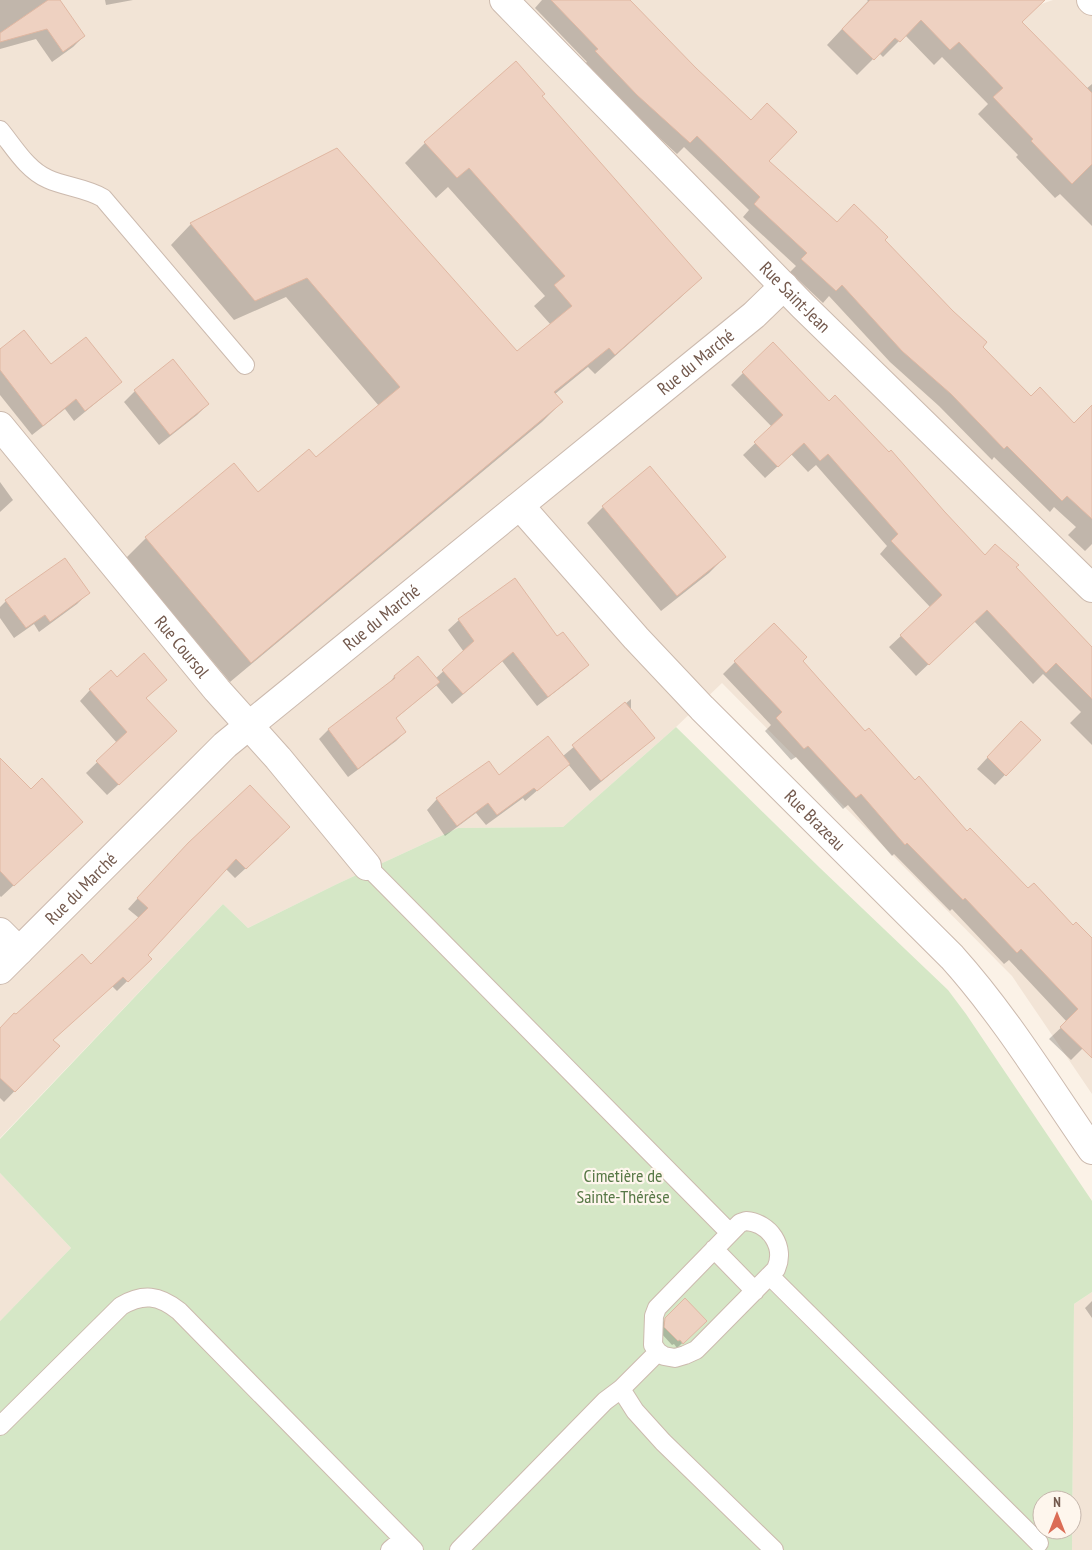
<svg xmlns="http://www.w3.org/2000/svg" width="1092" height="1550" viewBox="0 0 1092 1550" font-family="'PT Sans Narrow',sans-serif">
  <rect width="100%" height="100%" fill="#fbf2e7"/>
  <path fill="#f2e4d6" d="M 0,0 L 1010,0 L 1021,11 L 1053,0 L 1092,0 L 1092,1094 L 1012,976 L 722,683 L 676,727 L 563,827 L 458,828 L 337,884 L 248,928 L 223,904 L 0,1138 Z
    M 0,1173 L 71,1248 L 0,1321 Z
    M 1092,1292 L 1092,1550 L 1072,1550 L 1074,1304 Z"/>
  <path fill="#d5e7c6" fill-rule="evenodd" d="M 676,727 L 820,868 L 948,990 L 966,1014 L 1092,1201 L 1092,1292 L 1074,1304 L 1072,1550 L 0,1550 L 0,1321 L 71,1248 L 0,1173 L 0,1139 L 223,904 L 248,928 L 337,884 L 458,828 L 563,827 ZM 1042,1500 L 1072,1500 L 1072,1530 L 1042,1530 Z"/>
  <path fill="#0003" d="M 0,0 L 58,0 L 84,36 L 73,47 L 52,62 L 36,39 L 0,49 Z
    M 105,0 L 133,0 L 106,5 Z
    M 542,0 L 612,0 L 768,161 L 836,223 L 884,240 L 981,347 L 1031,398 L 1074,425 L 1092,428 L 1092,544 L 1085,551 L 1068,535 L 1076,527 L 1054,507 L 1050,512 L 994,457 L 992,460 L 939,406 L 890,362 L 829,296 L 823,303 L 790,272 L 796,266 L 743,217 L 749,210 L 684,147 L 677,154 L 626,107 L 584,64 L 587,62 L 535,8 Z
    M 867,0 L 1019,0 L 1020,22 L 1086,89 L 1092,84 L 1092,226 L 1060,194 L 1055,198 L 1016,157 L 1018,155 L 978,114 L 988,104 L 942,57 L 934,65 L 905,35 L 883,57 L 879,53 L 857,75 L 827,45 L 868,1 Z
    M 541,97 L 701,278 L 680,298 L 595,374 L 588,367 L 555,394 L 562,402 L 542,422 L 230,682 L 126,558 L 146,538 L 258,494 L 316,459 L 379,406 L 286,297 L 234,320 L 171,245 L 191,224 L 336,149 L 517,352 L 551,325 L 534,306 L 545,296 L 448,187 L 436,198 L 405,163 L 425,143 Z
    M 773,343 L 829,403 L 943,511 L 985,556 L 1015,568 L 1092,648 L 1092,745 L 1070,723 L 1081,712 L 1043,674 L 1033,684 L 974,621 L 916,676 L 889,647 L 931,608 L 880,554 L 887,546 L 816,465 L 808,472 L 791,454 L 765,478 L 743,455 L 772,427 L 731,385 Z
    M 0,350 L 51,366 L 120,382 L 109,392 L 74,421 L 65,409 L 32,435 L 0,395 Z
    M 173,361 L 208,404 L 197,415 L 159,445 L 124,402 L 135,391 Z
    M 650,468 L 725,557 L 709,573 L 661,611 L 587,523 L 603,507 Z
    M 0,482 L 13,500 L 0,512 Z
    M 88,593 L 77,604 L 39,632 L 34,624 L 14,638 L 0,618 L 0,607 L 6,601 Z
    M 459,620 L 556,638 L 587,665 L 577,675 L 537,706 L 502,661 L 452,704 L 436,685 L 395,719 L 405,732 L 396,741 L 348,777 L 319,739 L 328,730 L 386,687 L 394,677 L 418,657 L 435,679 L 464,652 L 448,630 Z
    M 801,661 L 865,733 L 967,833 L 1028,890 L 1092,940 L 1092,1039 L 1071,1060 L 1049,1039 L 1067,1022 L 1009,960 L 1004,964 L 952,909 L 950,911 L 894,854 L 892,856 L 848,805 L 843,809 L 796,757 L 791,760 L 765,731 L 771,725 L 723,674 L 735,662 Z
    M 117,679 L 155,690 L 145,699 L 165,742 L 107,795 L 86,773 L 117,743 L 80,701 L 90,690 Z
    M 631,699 L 631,711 L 653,738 L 642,748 L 590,791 L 568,764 L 525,801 L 523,798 L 486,825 L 476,813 L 445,836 L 427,810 L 437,799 L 499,776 L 563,756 Z
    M 1010,733 L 1039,740 L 995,785 L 977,769 Z
    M 0,759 L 69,834 L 1,897 L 0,896 Z
    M 279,838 L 235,878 L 226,869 L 147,955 L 150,959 L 117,991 L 112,986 L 52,1040 L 58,1046 L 4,1102 L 0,1098 L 0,1029 L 16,1016 L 91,966 L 139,918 L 128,909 L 178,854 Z
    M 685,1300 L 705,1321 L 677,1348 L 674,1344 L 672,1345 L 660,1332 L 660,1325 Z
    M 1092,1301 L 1092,1318 L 1085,1308 Z"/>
  <path fill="#eed1c1" stroke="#e0b7a2" d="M 48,0 L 60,0 L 85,36 L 63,52 L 47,29 L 0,42 L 0,33 Z
    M 551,0 L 630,0 L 696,68 L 751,120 L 767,103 L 797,132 L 769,161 L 837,222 L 854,204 L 888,237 L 885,240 L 953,311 L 987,342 L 983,347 L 1031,396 L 1040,387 L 1074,423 L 1092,405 L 1092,519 L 1067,496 L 1062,501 L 1007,446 L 1004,449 L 951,394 L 902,351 L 842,285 L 836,291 L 801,259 L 807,253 L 754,204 L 760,197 L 697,136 L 690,143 L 637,95 L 595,51 L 598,49 Z
    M 870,0 L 1045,0 L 1022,22 L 1092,93 L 1092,164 L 1072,184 L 1031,141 L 1033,139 L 993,97 L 1003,88 L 959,42 L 950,50 L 921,20 L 900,42 L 895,38 L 874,60 L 842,29 Z
    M 516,61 L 545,94 L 542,96 L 702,278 L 615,355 L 609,348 L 554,392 L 563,402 L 251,663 L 145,537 L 234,463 L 258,492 L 309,449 L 316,457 L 400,387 L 307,278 L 255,301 L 190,223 L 337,148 L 517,351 L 572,306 L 554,285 L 565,276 L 469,168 L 457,178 L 424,142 Z
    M 24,330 L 51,364 L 86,337 L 122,382 L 85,411 L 76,399 L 43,426 L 0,370 L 0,349 Z
    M 773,342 L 829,401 L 835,395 L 889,452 L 891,450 L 944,511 L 985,555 L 995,544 L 1019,565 L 1016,567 L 1092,647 L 1092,699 L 1056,663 L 1046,673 L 987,610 L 929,665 L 900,635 L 942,595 L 891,541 L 898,534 L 828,454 L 820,461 L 804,443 L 778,467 L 754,442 L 783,415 L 742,372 Z
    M 173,359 L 209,404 L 170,435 L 134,390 Z
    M 650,466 L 726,557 L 677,596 L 602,506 Z
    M 65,558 L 90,593 L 50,622 L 45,615 L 26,628 L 5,600 Z
    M 515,578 L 557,636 L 563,632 L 589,665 L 548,697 L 513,652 L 463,694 L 442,670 L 474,641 L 458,619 Z
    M 774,623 L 807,657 L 803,661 L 865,731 L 869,728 L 915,780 L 919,776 L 967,831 L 970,828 L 1028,888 L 1034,883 L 1073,925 L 1076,922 L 1092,938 L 1092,1058 L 1060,1027 L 1078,1009 L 1021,949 L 1017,953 L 965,898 L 963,900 L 907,843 L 905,845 L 861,794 L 856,798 L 808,746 L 804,749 L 776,718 L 782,712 L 734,661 Z
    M 144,653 L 167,680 L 146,698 L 177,731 L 119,785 L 96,761 L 127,732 L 89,689 L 111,670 L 117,677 Z
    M 418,656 L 440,682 L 396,718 L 406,732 L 358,769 L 328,729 L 395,678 L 394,676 Z
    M 625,702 L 655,738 L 601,781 L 572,745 Z
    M 1021,721 L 1041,740 L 1006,776 L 987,757 Z
    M 548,736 L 570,764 L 537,791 L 534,788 L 497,815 L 488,803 L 457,826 L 436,798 L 489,761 L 499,775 Z
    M 0,758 L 31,789 L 42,778 L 83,822 L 14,886 L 0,871 Z
    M 250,785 L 290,827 L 246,869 L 236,859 L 148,955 L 152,959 L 128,982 L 123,977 L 53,1040 L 60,1046 L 15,1092 L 0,1078 L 0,1028 L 14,1013 L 16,1014 L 82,954 L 91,964 L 148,908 L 137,898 L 188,843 Z
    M 685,1298 L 707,1321 L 683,1344 L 680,1340 L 678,1341 L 664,1327 L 665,1318 Z"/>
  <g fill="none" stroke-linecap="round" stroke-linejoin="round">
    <defs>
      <path id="lane" d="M 0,130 C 14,147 27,170 48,179 C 66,187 86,188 103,198 L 245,365
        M 367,866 L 730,1233
        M 746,1221 C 770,1223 786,1247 776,1269 L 706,1340 L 696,1350 L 685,1355 L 675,1358 L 664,1356 L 658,1352 L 653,1345 L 654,1316 L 657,1308 L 736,1227 L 740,1223 Z
        M 714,1249 L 755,1291
        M 770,1276 L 1039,1543
        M 621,1389 L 635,1411 L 663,1442 L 774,1550
        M 0,1426 L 121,1306 C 143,1293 159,1295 179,1311 L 414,1550
        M 390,1550 L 403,1539
        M 459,1550 L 605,1401 L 621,1389 L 658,1352"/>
      <g id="street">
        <path id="s1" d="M 504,0 L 803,306 L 1092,588"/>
        <path id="s2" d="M 0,426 L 217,690 L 278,758 L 367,866"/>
        <path id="s3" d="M 520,506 L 636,638 L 702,708 L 952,957 C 1005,1016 1047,1085 1092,1150"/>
        <path d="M 0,932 L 19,951"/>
        <path id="s4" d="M 0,970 L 225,745 L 754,315 L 784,286"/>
      </g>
      <path id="secondary" d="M 1091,0 L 1092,1"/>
    </defs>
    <use href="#lane" stroke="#ccbaae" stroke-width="20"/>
    <use href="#street" stroke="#ccbaae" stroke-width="30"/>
    <use href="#secondary" stroke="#d0bcaf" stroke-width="30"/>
    <use href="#lane" stroke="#fff" stroke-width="18"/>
    <use href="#street" stroke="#fff" stroke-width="28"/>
    <use href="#secondary" stroke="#fff" stroke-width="28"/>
  </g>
  <g text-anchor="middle" stroke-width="4.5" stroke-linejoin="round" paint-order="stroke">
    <g font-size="18" fill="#73594d" stroke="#fef6ed">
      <text dy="6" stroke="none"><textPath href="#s1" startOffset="416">Rue Saint-Jean</textPath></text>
      <text dy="6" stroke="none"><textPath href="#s4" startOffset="925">Rue du Marché</textPath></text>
      <text dy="6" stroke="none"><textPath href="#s4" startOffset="520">Rue du Marché</textPath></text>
      <text dy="6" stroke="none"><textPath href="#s2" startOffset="286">Rue Coursol</textPath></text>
      <text dy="6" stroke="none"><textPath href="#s3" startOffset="431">Rue Brazeau</textPath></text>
      <text dy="6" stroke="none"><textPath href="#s4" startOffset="115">Rue du Marché</textPath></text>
    </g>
    <g font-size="18" fill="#577846" stroke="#fef6ed">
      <text x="623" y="1182">Cimetière de<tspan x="623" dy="21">Sainte-Thérèse</tspan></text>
    </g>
  </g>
  <g transform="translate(1057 1515)"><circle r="24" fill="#fef6ed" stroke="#c6b7ad"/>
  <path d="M0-4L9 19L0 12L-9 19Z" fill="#db6d56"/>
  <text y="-8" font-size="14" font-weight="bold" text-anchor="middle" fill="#73594d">N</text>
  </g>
</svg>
